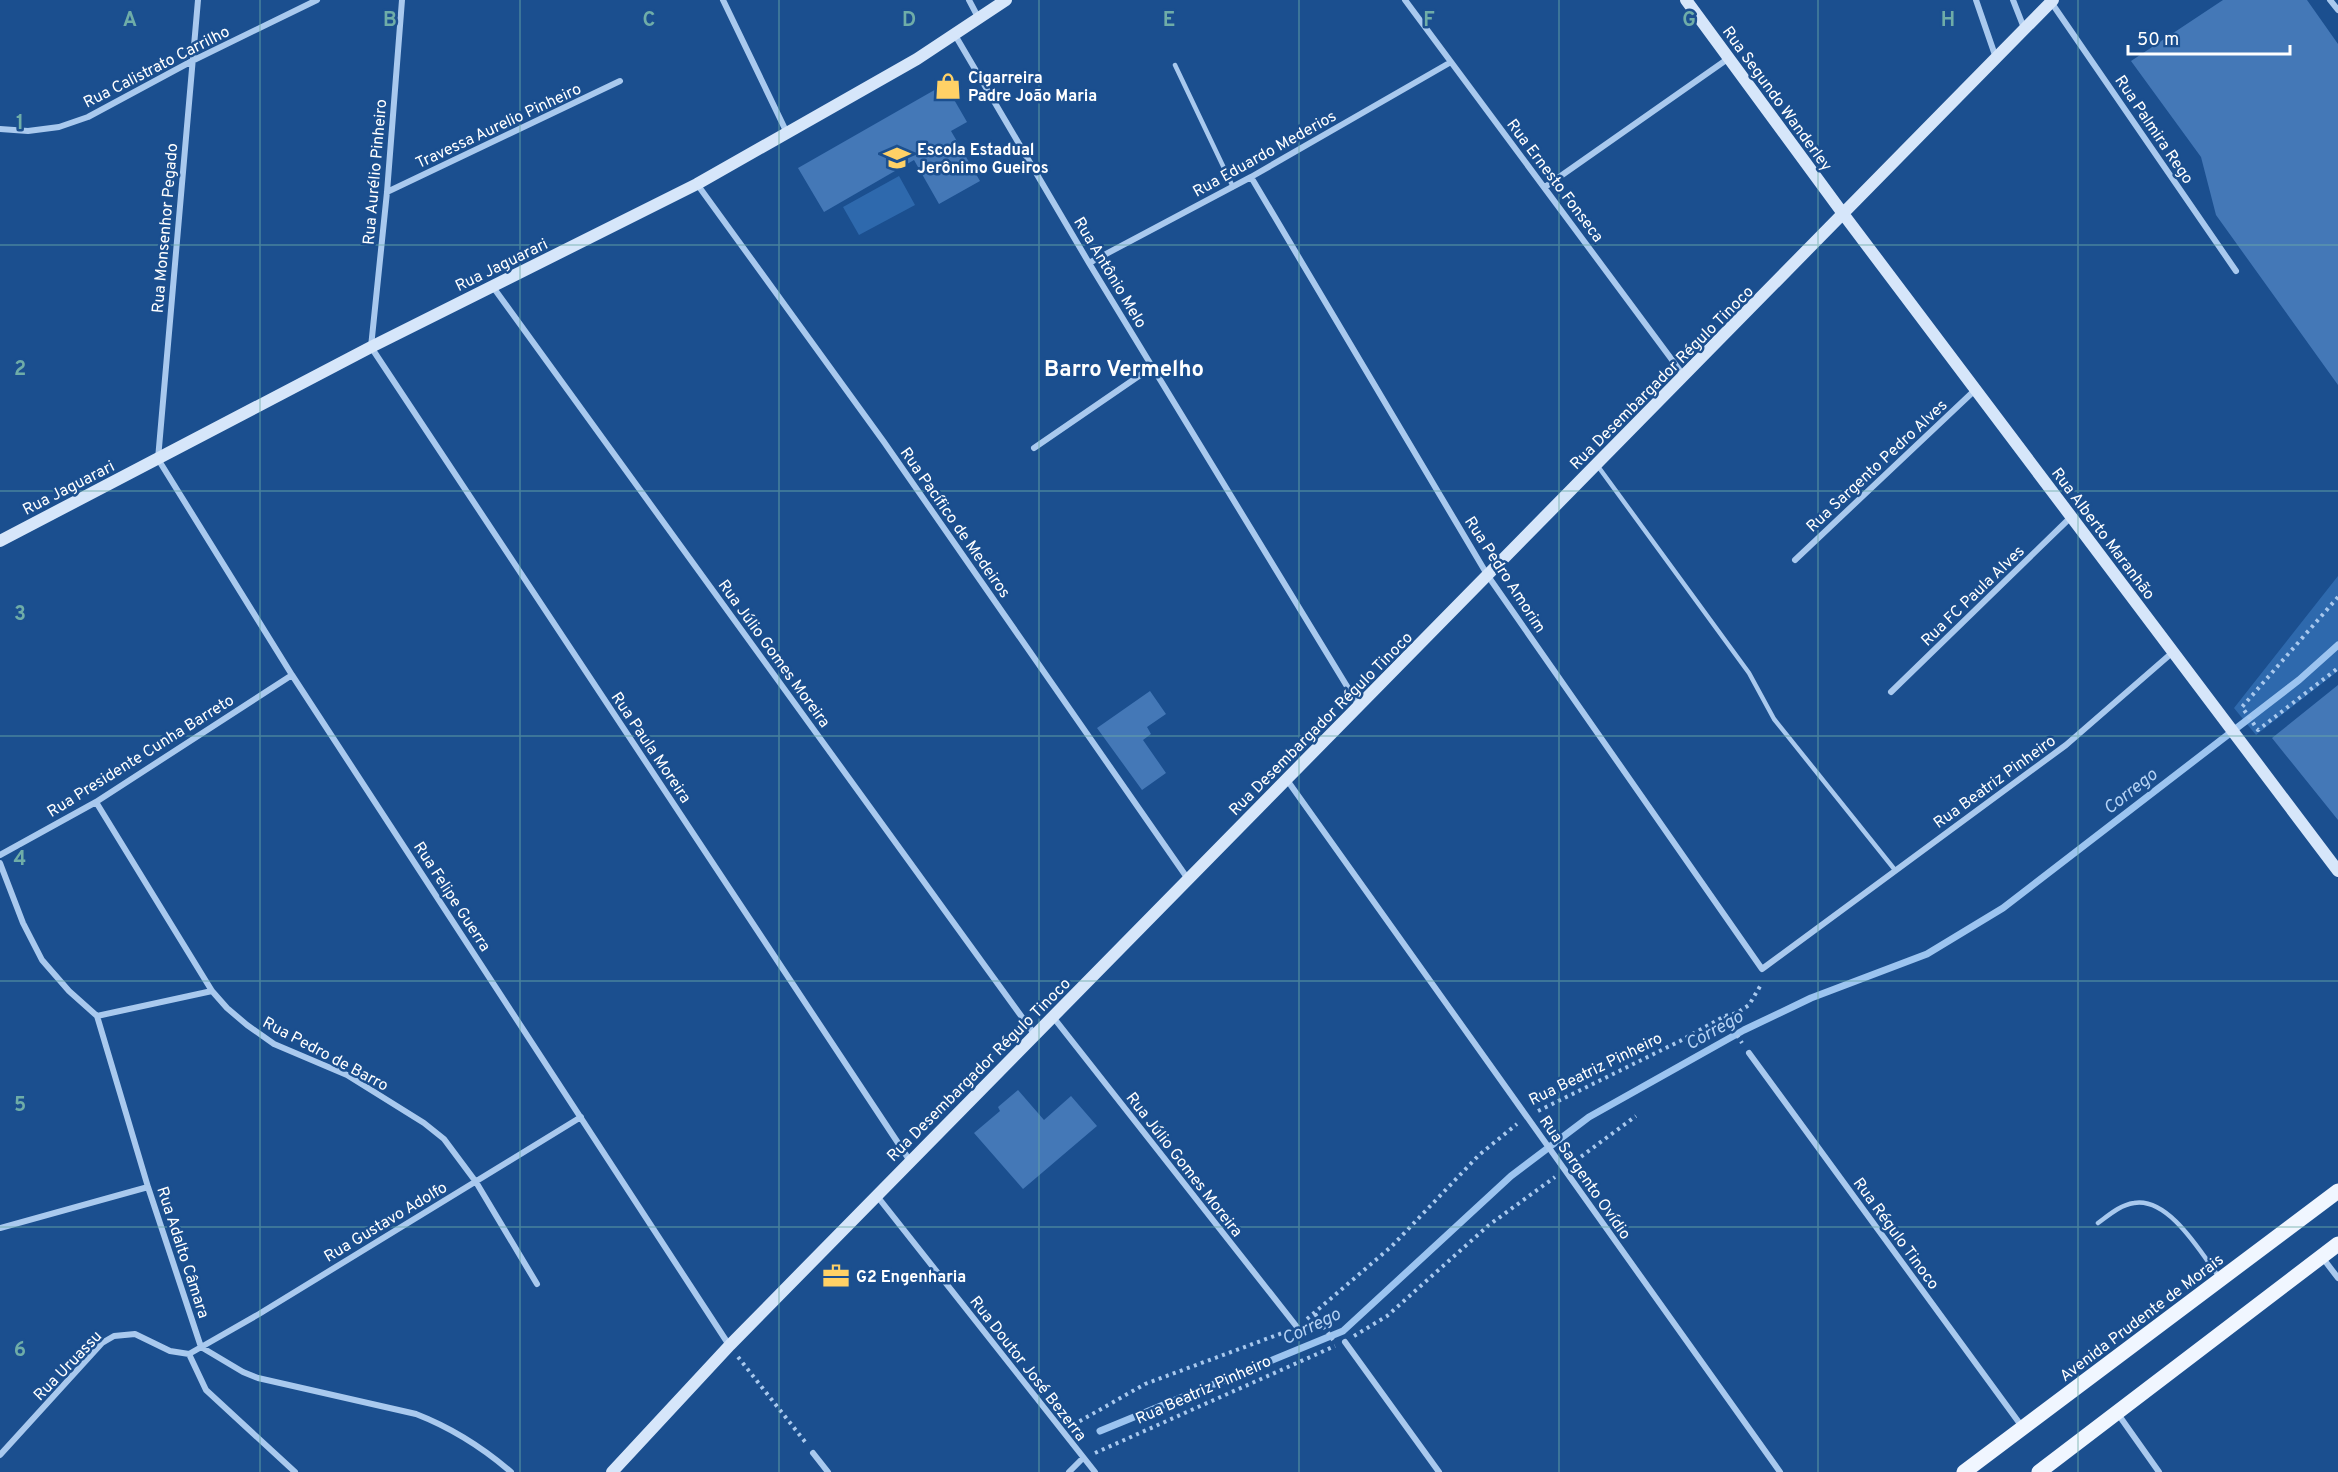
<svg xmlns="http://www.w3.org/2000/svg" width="2338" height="1472" viewBox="0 0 2338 1472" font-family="Overpass,sans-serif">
  <rect width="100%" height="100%" fill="#1b4f8f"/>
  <path fill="#2e69ad" d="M 899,176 L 915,205 L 859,235 L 843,207 Z
    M 2338,576 L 2338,671 L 2256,735 L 2234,708 Z"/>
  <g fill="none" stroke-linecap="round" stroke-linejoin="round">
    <path stroke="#9cc4f0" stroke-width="7" d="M 1100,1431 L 1343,1331 L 1511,1176 L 1589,1117 L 1744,1030 L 1811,998 L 1927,954 L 2003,908 L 2299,680 L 2338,645"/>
  </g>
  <path fill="#4478b7" d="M 2223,0 L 2307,0 L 2338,44 L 2338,385 L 2216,215 L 2201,157 L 2131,61 Z
    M 945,84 L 967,122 L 951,131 L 980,181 L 939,204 L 914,160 L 824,212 L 798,168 Z
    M 2338,685 L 2338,820 L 2272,738 Z
    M 1150,691 L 1166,714 L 1147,727 L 1151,734 L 1143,740 L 1166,773 L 1142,790 L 1097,728 Z
    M 1018,1090 L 1044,1120 L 1071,1096 L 1097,1126 L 1023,1189 L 974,1133 L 1000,1111 L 998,1107 Z"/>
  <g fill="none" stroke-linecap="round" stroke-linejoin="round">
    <path stroke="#a9c9ee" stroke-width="4" stroke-dasharray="3 4.5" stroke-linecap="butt" d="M 2338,597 L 2242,707 L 2258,730 L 2338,668
      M 1725,1016 L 1742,1043
      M 1538,1111 L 1680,1041 L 1725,1016 L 1737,1013 L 1749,1005 L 1762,983
      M 1575,1161 L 1636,1116
      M 1315,1314 L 1333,1340
      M 1307,1319 L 1392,1246 L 1479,1155 L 1517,1124
      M 1354,1336 L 1387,1316 L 1489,1225 L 1555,1177
      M 738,1357 L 806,1443
      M 1073,1425 L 1145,1384 L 1285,1332
      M 1095,1453 L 1335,1346"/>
    <path stroke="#a9c9ee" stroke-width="4.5" d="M 1175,65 L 1233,187
      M 1597,465 L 1749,673 L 1774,719 L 1895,870
      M 2098,1223 C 2109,1215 2120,1205 2134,1203 C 2169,1197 2201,1253 2219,1277"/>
    <path stroke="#a9c9ee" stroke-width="6" d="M 198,0 L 158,459 L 292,675 L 729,1345
      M 402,0 L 387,192 L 371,347 L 910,1161
      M 723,0 L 787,133
      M 969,0 L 979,19
      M 1405,0 L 1684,376
      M 1976,0 L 1996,58
      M 2013,0 L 2024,28
      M 2330,0 L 2338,10
      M 2051,2 L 2236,271
      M 955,35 L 1089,263 L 1359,706
      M 0,129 L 28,131 L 59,127 L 88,117 L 192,61 L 317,0
      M 1251,177 L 1488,576 L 1762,969 L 2066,745 L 2173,652
      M 697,184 L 884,442 L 1188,879
      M 1545,187 L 1729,58
      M 387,192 L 620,81
      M 1089,263 L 1251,177 L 1451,62
      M 493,287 L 1035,1035
      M 1034,448 L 1152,367
      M 1795,560 L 1975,390
      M 1891,692 L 2071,517
      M 1287,780 L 1780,1472
      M 96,802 L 212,991 L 227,1008 L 247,1025 L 274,1044 L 347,1075 L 424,1123 L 444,1139 L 476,1182 L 537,1284
      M 0,855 L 96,802 L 292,675
      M 0,863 L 23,923 L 42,960 L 69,991 L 97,1016 L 148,1187 L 201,1347 L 243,1372 L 258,1378 L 416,1414 C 452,1428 482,1447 511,1472
      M 97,1016 L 212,991
      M 1053,1017 L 1297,1327
      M 1749,1053 L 2023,1428
      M 877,1196 L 1095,1472
      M 0,1228 L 148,1187
      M 2322,1257 L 2338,1278
      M 1345,1342 L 1439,1472
      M 189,1354 L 206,1390 L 295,1472
      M 2118,1414 L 2159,1472
      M 813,1453 L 828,1472
      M 0,1455 L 102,1343 L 114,1336 L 135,1334 L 170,1351 L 189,1354 L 259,1314 L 581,1117
      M 1069,1472 L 1083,1458"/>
    <path stroke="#d6e6fa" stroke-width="12" d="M 1686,0 L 1844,215 L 2338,871
      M 0,541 L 371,347 L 697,184 L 917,59 L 1006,0
      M 612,1472 L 730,1345 L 2053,0"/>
    <path stroke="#f0f6ff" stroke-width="15" d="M 1964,1472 L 2338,1191
      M 2039,1472 L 2338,1244"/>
  </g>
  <path fill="none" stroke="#6fada8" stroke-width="1.5" stroke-opacity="0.55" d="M 260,0 L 260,1472M 520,0 L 520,1472M 779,0 L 779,1472M 1039,0 L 1039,1472M 1299,0 L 1299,1472M 1559,0 L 1559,1472M 1818,0 L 1818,1472M 2078,0 L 2078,1472M 0,245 L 2338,245M 0,491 L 2338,491M 0,736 L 2338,736M 0,981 L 2338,981M 0,1227 L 2338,1227"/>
  <defs>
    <symbol id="shop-bare" viewBox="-9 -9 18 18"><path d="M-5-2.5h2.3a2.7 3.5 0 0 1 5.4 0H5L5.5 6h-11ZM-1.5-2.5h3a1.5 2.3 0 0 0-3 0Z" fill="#ffd166" stroke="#1b4f8f" stroke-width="2.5" paint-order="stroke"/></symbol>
    <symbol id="school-bare" viewBox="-9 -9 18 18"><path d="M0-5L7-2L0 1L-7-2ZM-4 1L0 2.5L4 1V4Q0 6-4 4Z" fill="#ffd166" stroke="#1b4f8f" stroke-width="2.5" paint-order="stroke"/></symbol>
    <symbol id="office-bare" viewBox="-9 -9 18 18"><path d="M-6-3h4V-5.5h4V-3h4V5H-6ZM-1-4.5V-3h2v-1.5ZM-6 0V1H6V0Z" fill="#ffd166" stroke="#1b4f8f" stroke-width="2.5" paint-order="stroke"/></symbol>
  </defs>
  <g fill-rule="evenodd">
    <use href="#shop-bare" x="929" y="67" width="38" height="38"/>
    <use href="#school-bare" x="878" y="139" width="38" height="38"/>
    <use href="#office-bare" x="817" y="1257" width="38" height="38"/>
  </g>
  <g text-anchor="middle" stroke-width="5" stroke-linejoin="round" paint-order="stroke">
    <g font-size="16" fill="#fff" stroke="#1b4f8f">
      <text transform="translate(156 66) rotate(-27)" y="6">Rua Calistrato Carrilho</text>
      <text transform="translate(1778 98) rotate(54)" y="6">Rua Segundo Wanderley</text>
      <text transform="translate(498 125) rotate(-25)" y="6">Travessa Aurelio Pinheiro</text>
      <text transform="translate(2155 129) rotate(56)" y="6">Rua Palmira Rego</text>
      <text transform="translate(1264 153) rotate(-29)" y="6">Rua Eduardo Mederios</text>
      <text transform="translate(374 172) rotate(-85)" y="6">Rua Aurélio Pinheiro</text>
      <text transform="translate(1556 180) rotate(53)" y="6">Rua Ernesto Fonseca</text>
      <text transform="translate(164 228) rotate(-85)" y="6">Rua Monsenhor Pegado</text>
      <text transform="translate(501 264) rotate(-26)" y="6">Rua Jaguarari</text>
      <text transform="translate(1111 272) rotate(59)" y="6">Rua Antônio Melo</text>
      <text transform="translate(1661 377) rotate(-45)" y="6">Rua Desembargador Régulo Tinoco</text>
      <text transform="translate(1876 465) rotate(-43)" y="6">Rua Sargento Pedro Alves</text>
      <text transform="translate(68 487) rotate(-27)" y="6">Rua Jaguarari</text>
      <text transform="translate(956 522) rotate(55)" y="6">Rua Pacífico de Medeiros</text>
      <text transform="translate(2104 533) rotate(53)" y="6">Rua Alberto Maranhão</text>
      <text transform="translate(1506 574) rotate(57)" y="6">Rua Pedro Amorim</text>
      <text transform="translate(1972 595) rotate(-44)" y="6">Rua FC Paula Alves</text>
      <text transform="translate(775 653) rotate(54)" y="6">Rua Júlio Gomes Moreira</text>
      <text transform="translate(1320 723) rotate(-45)" y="6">Rua Desembargador Régulo Tinoco</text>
      <text transform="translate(652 747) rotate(56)" y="6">Rua Paula Moreira</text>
      <text transform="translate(140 755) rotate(-32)" y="6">Rua Presidente Cunha Barreto</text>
      <text transform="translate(1994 781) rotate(-36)" y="6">Rua Beatriz Pinheiro</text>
      <text transform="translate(453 896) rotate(57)" y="6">Rua Felipe Guerra</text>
      <text transform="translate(326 1053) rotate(28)" y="6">Rua Pedro de Barro</text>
      <text transform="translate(1595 1068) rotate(-26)" y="6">Rua Beatriz Pinheiro</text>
      <text transform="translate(978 1069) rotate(-45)" y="6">Rua Desembargador Régulo Tinoco</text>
      <text transform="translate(1185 1164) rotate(52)" y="6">Rua Júlio Gomes Moreira</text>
      <text transform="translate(1586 1177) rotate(55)" y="6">Rua Sargento Ovídio</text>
      <text transform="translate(385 1221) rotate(-31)" y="6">Rua Gustavo Adolfo</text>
      <text transform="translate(1897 1233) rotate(54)" y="6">Rua Régulo Tinoco</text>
      <text transform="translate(184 1252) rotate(72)" y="6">Rua Adalto Câmara</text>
      <text transform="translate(2141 1317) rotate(-37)" y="6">Avenida Prudente de Morais</text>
      <text transform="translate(67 1365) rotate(-46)" y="6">Rua Uruassu</text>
      <text transform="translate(1029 1368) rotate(52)" y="6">Rua Doutor José Bezerra</text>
      <text transform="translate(1203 1389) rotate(-24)" y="6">Rua Beatriz Pinheiro</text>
    </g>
    <g font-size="16" font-weight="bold" fill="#fff" stroke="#1b4f8f" text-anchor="start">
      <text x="968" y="83">Cigarreira<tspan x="968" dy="18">Padre João Maria</tspan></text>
      <text x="917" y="155">Escola Estadual<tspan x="917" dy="18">Jerônimo Gueiros</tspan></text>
      <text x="856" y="1282">G2 Engenharia</text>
    </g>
    <g font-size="18" font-style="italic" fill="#b5d3f5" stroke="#1b4f8f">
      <text transform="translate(2130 791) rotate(-38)" y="6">Corrego</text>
      <text transform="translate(1714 1030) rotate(-29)" y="6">Corrego</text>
      <text transform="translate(1311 1326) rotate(-26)" y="6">Corrego</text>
    </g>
    <g font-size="22" font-weight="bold" fill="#fff" stroke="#1b4f8f">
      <text x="1124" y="376">Barro Vermelho</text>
    </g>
  </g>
  <g font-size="20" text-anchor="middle" font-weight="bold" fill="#6fada8" stroke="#1b4f8f" stroke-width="5" stroke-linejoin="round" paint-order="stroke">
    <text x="130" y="26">A</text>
    <text x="390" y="26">B</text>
    <text x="649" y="26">C</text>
    <text x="909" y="26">D</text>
    <text x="1169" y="26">E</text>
    <text x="1429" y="26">F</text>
    <text x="1689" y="26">G</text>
    <text x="1948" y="26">H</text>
    <text x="20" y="129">1</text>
    <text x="20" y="375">2</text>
    <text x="20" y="620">3</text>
    <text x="20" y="865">4</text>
    <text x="20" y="1111">5</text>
    <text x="20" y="1356">6</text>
  </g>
  <path d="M2128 45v9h162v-9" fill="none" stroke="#ffffff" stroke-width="3"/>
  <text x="2137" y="45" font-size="18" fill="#ffffff" stroke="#1b4f8f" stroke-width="4.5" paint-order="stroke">50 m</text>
</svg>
